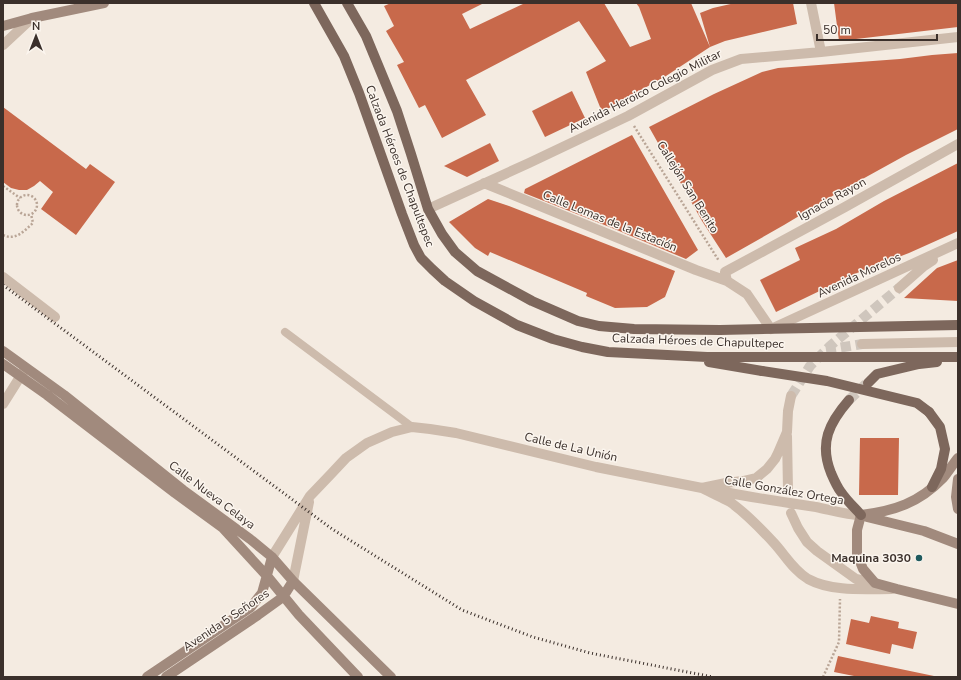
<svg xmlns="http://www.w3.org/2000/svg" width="961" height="680" viewBox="0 0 961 680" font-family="'Nunito Sans',sans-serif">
  <rect width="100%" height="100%" fill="#f4ebe1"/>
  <path fill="#c8694b" d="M 391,3 L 428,3 L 428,4 L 431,3 L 484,3 L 462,14 L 470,29 L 525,3 L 604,3 L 630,47 L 651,39 L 639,7 L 636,3 L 691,3 L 710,47 L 700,13 L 713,8 L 735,3 L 793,3 L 797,24 L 725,41 L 710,47 L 666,76 L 602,112 L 586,72 L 606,61 L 579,21 L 466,80 L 486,115 L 442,138 L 425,105 L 419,108 L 397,65 L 404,62 L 386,31 L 394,26 L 384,6 Z
    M 834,3 L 958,3 L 958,27 L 839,41 Z
    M 958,53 L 958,129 L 906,155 L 839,192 L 784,225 L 726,258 L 702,221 L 649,127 L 714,94 L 762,72 L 778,68 L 900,59 L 932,55 Z
    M 572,91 L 585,118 L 545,137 L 532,111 Z
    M 3,107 L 86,169 L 90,164 L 115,182 L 76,235 L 41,209 L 53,192 L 40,181 L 34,186 L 27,190 L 19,190 L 11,188 L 3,182 Z
    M 632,135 L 698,250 L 686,259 L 612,228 L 524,193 L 525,189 Z
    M 490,143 L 499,161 L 467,177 L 444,166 Z
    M 958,163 L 958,231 L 909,253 L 857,273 L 776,312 L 760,280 L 800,260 L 795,248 L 836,229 L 884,201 Z
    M 488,199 L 509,206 L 675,271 L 665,297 L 647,307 L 615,308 L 586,296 L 587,293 L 490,252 L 488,256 L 475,248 L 449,222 Z
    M 958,260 L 958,301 L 904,298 L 937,268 Z
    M 860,438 L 899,438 L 898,495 L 859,495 Z
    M 871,616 L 899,622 L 898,628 L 917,632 L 913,649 L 892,644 L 890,654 L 846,644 L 851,619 L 869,623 Z
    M 838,656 L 934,676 L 934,677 L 859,677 L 834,672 Z"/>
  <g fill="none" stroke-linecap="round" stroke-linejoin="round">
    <path stroke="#cfc6bd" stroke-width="10" stroke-dasharray="10 5" stroke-linecap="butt" d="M 826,350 L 862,344
      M 791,396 L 810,366 L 830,346 L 899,288"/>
    <path stroke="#cfc6bd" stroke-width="10" stroke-dasharray="10 5" stroke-linecap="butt" d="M 849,400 L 866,384"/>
    <path stroke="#b9a596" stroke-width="2.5" stroke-dasharray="2 2" stroke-linecap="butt" d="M 634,126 L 719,261
      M 3,186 L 20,198
      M17 205a10 10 0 1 1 20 0a10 10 0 1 1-20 0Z
      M 3,235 C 16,241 24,231 33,223 L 31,214
      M 823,677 L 839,642 L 840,599"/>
    <path stroke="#cdbbac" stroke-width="8" d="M 285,332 L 412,427"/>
    <path stroke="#cdbbac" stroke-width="10" d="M 811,3 L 821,52
      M 3,45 L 32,18
      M 484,183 L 696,270 L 727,281 L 747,294 L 771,329 L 958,243
      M 428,209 L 529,163 L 628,116 L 712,70 L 741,59 L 821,52 L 958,37
      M 3,277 L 55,317
      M 727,281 L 725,272 L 845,207 L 958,144
      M 899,288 L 924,266 L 933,260
      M 862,344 L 958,342
      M 3,404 L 25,369
      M 787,436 L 788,490
      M 702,488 C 711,493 721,497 730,502 C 746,513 761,529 774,543 C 785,555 794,571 808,579 C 832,592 865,589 892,589
      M 714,490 C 748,497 782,502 816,507 C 831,510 846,515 861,515
      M 791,513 L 798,528 L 807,542 L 817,551 L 856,579 L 875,583
      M 272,557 L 310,496 L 331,474 L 346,458 L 367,443 L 392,432 L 412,427 L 430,429 L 456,433 L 596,467 L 702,488 L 726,483 L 743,481 L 756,478 L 767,469 L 775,459 L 778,453 L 787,432 L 788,411 L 791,396
      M 293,581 L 309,502"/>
    <path stroke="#a18a7d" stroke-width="10" d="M 3,26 L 32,18 L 104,3
      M 3,351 L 64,395 L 183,490 L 250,539 L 272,557 L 293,581 L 391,677
      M 3,364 L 47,395 L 175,493 L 223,528 L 267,576 L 299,615 L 358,677
      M 958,479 L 956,497 L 958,509
      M 861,515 L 857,530 L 857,554 L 863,569 L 875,583 L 897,589 L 958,604
      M 861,515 C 894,511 919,503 943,478 C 948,472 953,464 958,458
      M 867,517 L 924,531 L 958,544
      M 147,677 L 251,607 L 262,593 L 272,557
      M 166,677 L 258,615 L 283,597 L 293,581"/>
    <path stroke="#7d675c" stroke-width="10" d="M 314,3 L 344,56 L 359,93 L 402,214 L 414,245 L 421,258 L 432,269 L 445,281 L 474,301 L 517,325 L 553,339 L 582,347 L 608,352 L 707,357 L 958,357
      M 347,3 L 366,36 L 397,111 L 411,154 L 428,209 L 442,234 L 455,252 L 477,271 L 532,301 L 578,321 L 599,326 L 634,329 L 720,330 L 958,325
      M 709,362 L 762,371
      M 868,383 L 877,374 L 919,364 L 937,362
      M 849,400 C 829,423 819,443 831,473 C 834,480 837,487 841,492 C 847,501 855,508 861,515
      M 929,412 L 940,427 L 945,449 L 941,469 L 932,487"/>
    <path stroke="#3b302b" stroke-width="3" stroke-dasharray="1 3" stroke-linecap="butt" d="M 3,285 L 332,529 L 462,610 L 533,637 L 590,653 L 713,677"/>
    <path stroke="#7d675c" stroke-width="10" d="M 762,371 L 827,381 L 917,403 L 929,412"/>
  </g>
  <circle fill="#1f5a5e" stroke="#fbf5ee" stroke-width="1.5" cx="919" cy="558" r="4"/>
  <g text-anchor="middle" stroke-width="3" stroke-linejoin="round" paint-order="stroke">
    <g font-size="12" fill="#3b302b" stroke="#fbf5ee">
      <text transform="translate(645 91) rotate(-27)" y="4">Avenida Heroico Colegio Militar</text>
      <text transform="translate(400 166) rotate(69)" y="4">Calzada Héroes de Chapultepec</text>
      <text transform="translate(688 187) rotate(58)" y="4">Callejón San Benito</text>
      <text transform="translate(832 199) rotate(-29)" y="4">Ignacio Rayon</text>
      <text transform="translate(610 221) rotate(22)" y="4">Calle Lomas de la Estación</text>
      <text transform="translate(859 275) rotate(-25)" y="4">Avenida Morelos</text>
      <text transform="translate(698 341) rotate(2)" y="4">Calzada Héroes de Chapultepec</text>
      <text transform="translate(571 447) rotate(13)" y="4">Calle de La Unión</text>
      <text transform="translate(784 490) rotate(10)" y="4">Calle González Ortega</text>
      <text transform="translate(212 495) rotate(37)" y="4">Calle Nueva Celaya</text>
      <text transform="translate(226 620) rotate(-34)" y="4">Avenida 5 Señores</text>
    </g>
    <g font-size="12" font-weight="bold" fill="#3b302b" stroke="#fbf5ee" text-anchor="end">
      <text x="911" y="562">Maquina 3030</text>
    </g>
  </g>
  <rect width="961" height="680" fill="none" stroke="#3b302b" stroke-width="8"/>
  <g transform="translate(36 36)" stroke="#fbf5ee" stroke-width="3" paint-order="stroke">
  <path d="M0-3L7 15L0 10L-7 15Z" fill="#3b302b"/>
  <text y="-6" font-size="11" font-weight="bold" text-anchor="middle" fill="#3b302b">N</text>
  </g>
  <path d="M817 34v6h120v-6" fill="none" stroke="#3b302b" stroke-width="2"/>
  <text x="823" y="34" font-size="12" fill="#3b302b" stroke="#fbf5ee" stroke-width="3" paint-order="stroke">50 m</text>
</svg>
